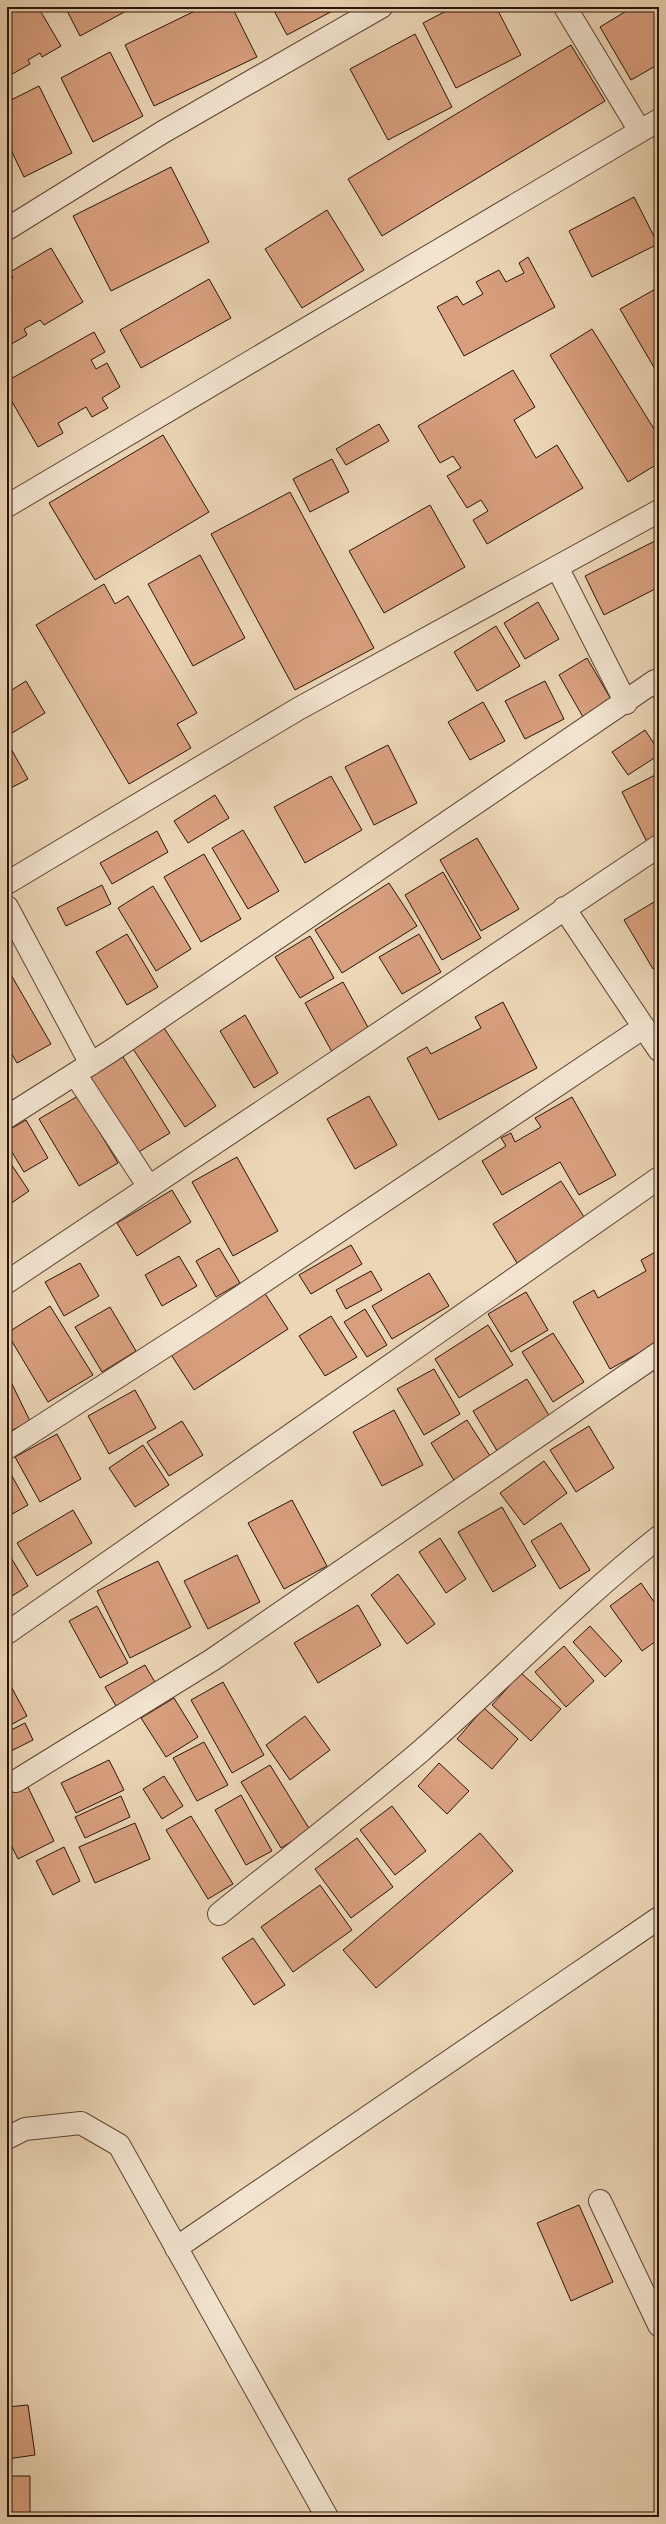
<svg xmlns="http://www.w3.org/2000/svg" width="666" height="2524" viewBox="0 0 666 2524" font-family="'Sorts Mill Goudy',serif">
  <rect width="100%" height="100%" fill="#ecd6b6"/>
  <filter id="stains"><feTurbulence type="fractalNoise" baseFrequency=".005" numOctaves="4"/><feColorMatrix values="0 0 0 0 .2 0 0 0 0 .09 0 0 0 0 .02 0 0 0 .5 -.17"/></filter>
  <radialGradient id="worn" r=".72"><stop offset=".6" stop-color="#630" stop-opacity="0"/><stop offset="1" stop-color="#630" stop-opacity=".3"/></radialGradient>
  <path fill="#d89f7f" stroke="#2b1408" d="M 7,7 L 38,7 L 61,46 L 42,57 L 40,53 L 28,60 L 30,64 L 7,77 Z
    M 65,7 L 127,7 L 128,10 L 80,36 Z
    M 203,7 L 232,7 L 257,57 L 154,106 L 125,45 Z
    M 272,7 L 340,7 L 287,35 Z
    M 454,7 L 496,7 L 521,55 L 456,88 L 423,23 Z
    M 633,7 L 659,7 L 659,64 L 631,80 L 600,27 Z
    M 415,34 L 452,107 L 388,140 L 350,69 Z
    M 571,45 L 605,101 L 382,236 L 348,179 Z
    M 110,52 L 143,116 L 93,142 L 61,78 Z
    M 39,86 L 72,153 L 24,177 L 7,142 L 7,102 Z
    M 171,167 L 209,242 L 111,291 L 73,216 Z
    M 634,197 L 658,244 L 592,277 L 569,231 Z
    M 327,210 L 364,270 L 302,308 L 265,249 Z
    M 51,248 L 83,302 L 44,325 L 40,320 L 24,329 L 27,335 L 8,346 L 7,281 L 13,278 L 10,272 Z
    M 528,257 L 555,307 L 464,356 L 437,307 L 457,296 L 463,305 L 483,294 L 476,282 L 499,270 L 506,282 L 524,273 L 519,263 Z
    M 209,279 L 231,318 L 141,368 L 120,330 Z
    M 659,287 L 659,376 L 620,309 Z
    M 592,329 L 659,437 L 659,463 L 628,482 L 550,355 Z
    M 94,332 L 105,352 L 91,360 L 96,369 L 107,363 L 120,387 L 102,398 L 108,408 L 92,417 L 86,407 L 58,423 L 63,433 L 38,447 L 7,393 L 7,381 Z
    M 513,370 L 535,407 L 514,420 L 536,458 L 557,445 L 583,488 L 487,544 L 473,520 L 488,511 L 481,500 L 467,508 L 447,476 L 461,468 L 453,456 L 440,463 L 418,426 Z
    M 379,424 L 389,441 L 346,465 L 336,449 Z
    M 163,435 L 209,512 L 95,580 L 49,503 Z
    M 332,459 L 349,492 L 310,512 L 293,479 Z
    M 290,492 L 374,648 L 295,690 L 211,534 Z
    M 430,505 L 465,567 L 384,613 L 349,551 Z
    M 657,540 L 659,544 L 659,587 L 604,615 L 585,576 Z
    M 200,555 L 245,638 L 193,666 L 148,584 Z
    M 104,584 L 115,604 L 128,596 L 197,713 L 177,724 L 191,748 L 129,784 L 36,625 Z
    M 538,602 L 559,639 L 525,659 L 504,623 Z
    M 496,626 L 520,666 L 477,691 L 454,652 Z
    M 587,658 L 612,701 L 583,717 L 559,675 Z
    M 26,681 L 45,713 L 7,736 L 7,693 Z
    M 545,681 L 564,719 L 525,739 L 505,701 Z
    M 483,702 L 505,741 L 470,760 L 448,722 Z
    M 645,730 L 659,751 L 659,755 L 628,775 L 612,752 Z
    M 388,745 L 417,803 L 374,825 L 345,767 Z
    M 10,747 L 28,779 L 7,790 L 7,749 Z
    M 659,773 L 659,835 L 647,842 L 622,792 Z
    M 331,776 L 362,830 L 305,863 L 274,807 Z
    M 215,795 L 229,818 L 188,843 L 174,821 Z
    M 243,830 L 279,891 L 248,909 L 212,848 Z
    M 157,831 L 168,852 L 112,884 L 100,863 Z
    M 477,838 L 519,909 L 481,931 L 440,860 Z
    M 204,854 L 241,919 L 201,942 L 164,877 Z
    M 443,872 L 481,938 L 442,960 L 405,895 Z
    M 389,883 L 417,926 L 342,973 L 315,930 Z
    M 102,885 L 111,904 L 66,926 L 57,908 Z
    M 153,886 L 191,949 L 156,971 L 118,908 Z
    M 659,899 L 659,965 L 653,969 L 624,920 Z
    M 127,934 L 158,987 L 127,1005 L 96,952 Z
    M 419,934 L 441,972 L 402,994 L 379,957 Z
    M 310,936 L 334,978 L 300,998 L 275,957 Z
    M 10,973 L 51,1044 L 17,1063 L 7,1046 L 7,974 Z
    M 343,982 L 370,1031 L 332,1052 L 305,1003 Z
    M 503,1002 L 537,1068 L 439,1120 L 407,1058 L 427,1047 L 431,1054 L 481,1028 L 475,1017 Z
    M 245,1015 L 278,1073 L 254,1088 L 220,1031 Z
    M 164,1028 L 216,1106 L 185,1127 L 133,1049 Z
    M 120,1052 L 170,1133 L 137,1153 L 87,1073 Z
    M 78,1096 L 118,1163 L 79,1186 L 39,1119 Z
    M 369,1096 L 397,1145 L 355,1169 L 327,1119 Z
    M 572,1097 L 616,1175 L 579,1195 L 560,1162 L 502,1195 L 482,1161 L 506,1146 L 501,1138 L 511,1133 L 515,1142 L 541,1127 L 535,1118 Z
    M 26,1120 L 48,1158 L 24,1172 L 7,1144 L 7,1131 Z
    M 237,1157 L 278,1231 L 233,1256 L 192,1182 Z
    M 7,1158 L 29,1191 L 7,1206 Z
    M 561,1181 L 586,1220 L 517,1263 L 493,1224 Z
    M 172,1190 L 191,1222 L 137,1256 L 117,1223 Z
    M 351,1245 L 362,1264 L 311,1294 L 299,1275 Z
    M 219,1248 L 240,1283 L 216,1297 L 196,1261 Z
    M 659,1250 L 659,1342 L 610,1369 L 573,1302 L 594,1290 L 598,1298 L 646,1271 L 641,1260 Z
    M 179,1256 L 197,1286 L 162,1306 L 145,1275 Z
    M 80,1263 L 99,1296 L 64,1316 L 45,1282 Z
    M 371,1271 L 382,1290 L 346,1309 L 336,1290 Z
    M 429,1273 L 449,1306 L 392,1339 L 372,1306 Z
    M 264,1292 L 288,1329 L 194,1390 L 170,1353 Z
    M 526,1292 L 548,1330 L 511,1352 L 488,1314 Z
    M 50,1306 L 93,1375 L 48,1402 L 7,1333 Z
    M 110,1307 L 136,1351 L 102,1372 L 75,1327 Z
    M 365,1309 L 387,1345 L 367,1357 L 344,1322 Z
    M 331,1316 L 357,1357 L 325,1376 L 299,1336 Z
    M 488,1325 L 513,1365 L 459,1398 L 435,1359 Z
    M 553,1333 L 584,1382 L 553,1402 L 522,1352 Z
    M 434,1369 L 460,1414 L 424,1435 L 397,1389 Z
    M 527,1379 L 553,1422 L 499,1454 L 473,1411 Z
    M 10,1380 L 30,1421 L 7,1433 L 7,1382 Z
    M 135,1390 L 156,1428 L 109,1454 L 88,1416 Z
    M 394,1410 L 423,1465 L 382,1486 L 353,1432 Z
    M 467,1420 L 492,1459 L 455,1482 L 431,1443 Z
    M 182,1421 L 203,1455 L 169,1476 L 147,1442 Z
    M 589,1426 L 614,1468 L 576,1492 L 550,1450 Z
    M 57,1434 L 81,1479 L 40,1502 L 15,1457 Z
    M 143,1445 L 169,1485 L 135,1507 L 109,1468 Z
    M 544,1461 L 567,1493 L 524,1525 L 500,1493 Z
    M 7,1467 L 28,1505 L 7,1517 Z
    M 292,1500 L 327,1566 L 284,1589 L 248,1523 Z
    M 502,1507 L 536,1566 L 493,1592 L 458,1532 Z
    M 73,1510 L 92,1543 L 37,1576 L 17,1543 Z
    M 561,1523 L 590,1570 L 560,1589 L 531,1541 Z
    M 440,1538 L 466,1579 L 446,1593 L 419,1552 Z
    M 7,1551 L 28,1586 L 7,1599 Z
    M 237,1555 L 260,1602 L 208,1629 L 184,1581 Z
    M 158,1561 L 191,1627 L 130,1658 L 97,1591 Z
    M 398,1574 L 435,1624 L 407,1644 L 371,1595 Z
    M 641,1583 L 659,1609 L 659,1639 L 642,1651 L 610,1606 Z
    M 358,1605 L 381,1645 L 318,1683 L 294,1643 Z
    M 97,1606 L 128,1663 L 100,1678 L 69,1621 Z
    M 590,1626 L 622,1661 L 605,1677 L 573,1642 Z
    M 564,1646 L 594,1681 L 566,1707 L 535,1672 Z
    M 145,1665 L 156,1684 L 116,1706 L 105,1687 Z
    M 521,1673 L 561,1709 L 531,1741 L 492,1705 Z
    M 7,1679 L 27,1716 L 7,1727 Z
    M 223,1682 L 264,1755 L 232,1773 L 191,1700 Z
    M 174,1698 L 198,1737 L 166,1757 L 141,1718 Z
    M 484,1708 L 518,1739 L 492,1769 L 457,1739 Z
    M 305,1716 L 330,1750 L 290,1780 L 266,1745 Z
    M 25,1723 L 33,1740 L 7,1753 L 7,1732 Z
    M 204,1742 L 228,1785 L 197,1801 L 173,1758 Z
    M 109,1760 L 124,1790 L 76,1813 L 61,1783 Z
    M 439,1763 L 469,1791 L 447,1814 L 418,1786 Z
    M 270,1765 L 310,1830 L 281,1848 L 241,1782 Z
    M 164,1776 L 183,1806 L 162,1819 L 143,1789 Z
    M 27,1785 L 54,1841 L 18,1859 L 7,1837 L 7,1795 Z
    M 241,1795 L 272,1851 L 246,1865 L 215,1810 Z
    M 121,1796 L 130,1817 L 85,1838 L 75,1817 Z
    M 392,1806 L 426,1851 L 395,1875 L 360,1830 Z
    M 191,1816 L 233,1884 L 208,1899 L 166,1830 Z
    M 135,1823 L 150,1859 L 95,1883 L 79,1847 Z
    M 480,1833 L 513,1871 L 376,1988 L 343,1950 Z
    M 357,1838 L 393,1887 L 351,1918 L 315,1869 Z
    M 64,1847 L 80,1881 L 53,1895 L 36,1861 Z
    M 320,1885 L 352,1930 L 293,1972 L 261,1927 Z
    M 253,1938 L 285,1985 L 254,2005 L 222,1958 Z
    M 579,2205 L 613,2282 L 571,2301 L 537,2223 Z
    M 28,2405 L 35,2455 L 7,2459 L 7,2407 Z
    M 7,2476 L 30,2476 L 30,2517 L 7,2517 Z"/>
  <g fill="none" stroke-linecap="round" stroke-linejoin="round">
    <defs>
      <path id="minor" d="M 565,7 L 640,131
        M 7,229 L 163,132 L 381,7
        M 7,506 L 659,120
        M 557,567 L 626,703
        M 7,883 L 298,709 L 659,511
        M 7,907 L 91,1064
        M 564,908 L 659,1050
        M 75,1074 L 149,1187
        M 7,1117 L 111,1051 L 655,681 L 659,687
        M 7,1282 L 659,846
        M 7,1448 L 206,1320 L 644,1027
        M 7,1633 L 659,1178
        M 16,1781 L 212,1660 L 659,1353
        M 219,1914 C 286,1860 355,1807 421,1751 C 501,1681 575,1603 659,1537
        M 7,2138 L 25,2129 L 81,2123 L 119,2145 L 327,2517
        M 600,2201 L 659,2325
        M 176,2248 L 659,1918"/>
    </defs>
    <use href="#minor" stroke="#5b4434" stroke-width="24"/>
    <use href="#minor" stroke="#f3e4d0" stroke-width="22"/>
  </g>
  <rect width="666" height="2524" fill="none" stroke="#ecd6b6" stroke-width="24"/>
  <rect x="8" y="8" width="650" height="2508" fill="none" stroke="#2b1408" stroke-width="2"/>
  <rect x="12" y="12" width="642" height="2500" fill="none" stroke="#2b1408"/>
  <rect width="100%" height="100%" filter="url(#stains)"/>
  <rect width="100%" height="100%" fill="url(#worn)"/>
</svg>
